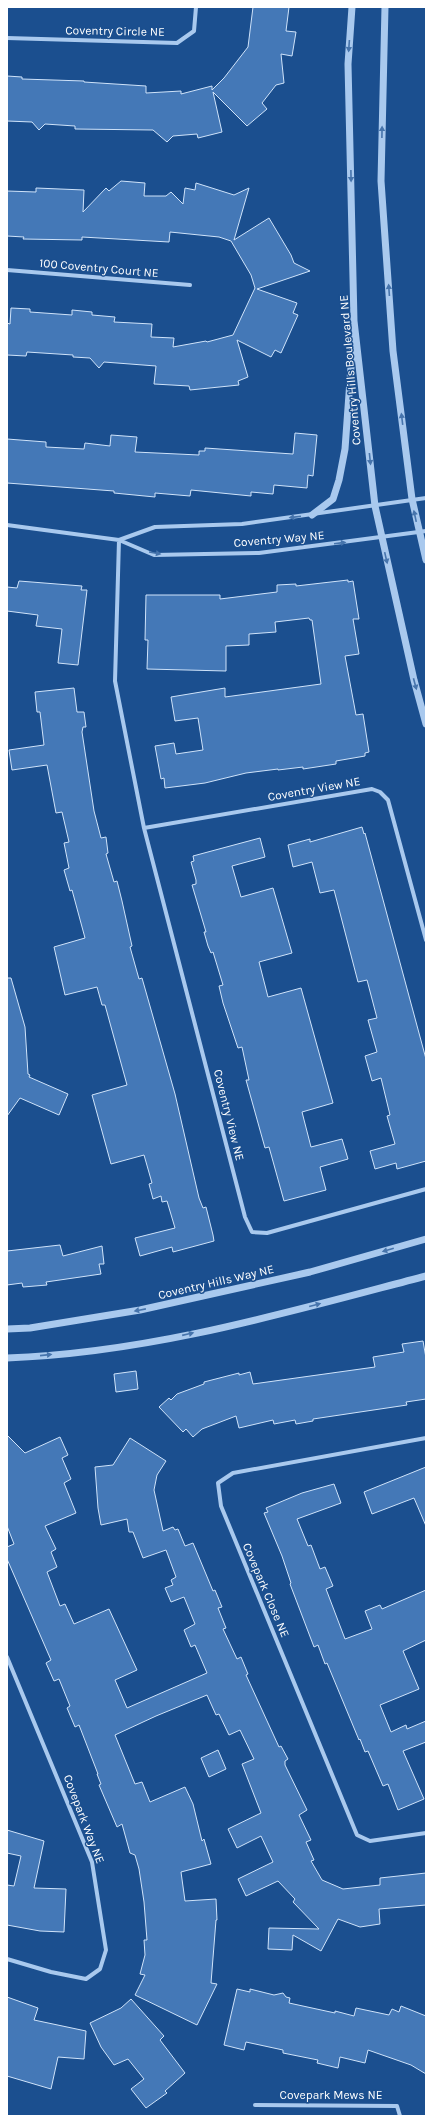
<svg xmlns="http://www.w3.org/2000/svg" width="433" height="2123" viewBox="0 0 433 2123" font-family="Karla,sans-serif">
  <rect width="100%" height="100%" fill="#1b4f8f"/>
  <path fill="#4478b7" stroke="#cfe3fa" d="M 253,7 L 289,7 L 286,31 L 296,32 L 292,56 L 281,54 L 284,83 L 276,85 L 262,103 L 267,109 L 247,126 L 213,92 L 222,132 L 198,138 L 197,134 L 173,136 L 167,142 L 153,130 L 75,129 L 75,126 L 45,124 L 39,130 L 32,122 L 7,121 L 7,76 L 22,77 L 22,79 L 84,81 L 84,82 L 146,86 L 146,93 L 181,91 L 181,94 L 212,86 L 212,90 L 224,78 L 248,47 Z
    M 121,181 L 145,183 L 144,196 L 166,196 L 171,192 L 183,204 L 185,188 L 195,190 L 196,183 L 234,195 L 249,188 L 234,240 L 269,218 L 291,255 L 294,263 L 310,271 L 257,289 L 297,303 L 293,313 L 298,315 L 281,353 L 275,350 L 271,357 L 237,340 L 248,377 L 238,381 L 239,385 L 190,390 L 189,386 L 154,384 L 156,366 L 104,362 L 99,368 L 90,358 L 73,357 L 73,355 L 27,352 L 26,356 L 7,355 L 7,323 L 10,324 L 11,308 L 30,309 L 30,312 L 72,315 L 72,310 L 92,312 L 92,315 L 115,317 L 114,322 L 152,324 L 151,337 L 174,338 L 173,347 L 206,341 L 207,342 L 233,335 L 255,288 L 251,275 L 231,241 L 219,237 L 170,232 L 169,242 L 82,237 L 82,240 L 23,239 L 24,237 L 7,236 L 7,191 L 36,192 L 36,188 L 84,190 L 83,212 L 106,188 L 109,191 Z
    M 295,433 L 317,435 L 313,476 L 308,475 L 307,488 L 274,485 L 273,494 L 251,492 L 251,496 L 191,490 L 190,496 L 155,493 L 155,497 L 114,493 L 114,491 L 7,483 L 7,439 L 46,442 L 46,447 L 84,449 L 85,443 L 110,446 L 111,435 L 137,437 L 135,452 L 199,455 L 199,451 L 205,451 L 205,448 L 293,454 Z
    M 348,580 L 348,582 L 353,581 L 359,619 L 353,619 L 359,654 L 345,656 L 356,715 L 363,714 L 369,752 L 365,753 L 365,756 L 336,761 L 336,764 L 303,769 L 303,767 L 278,770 L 278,769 L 246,773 L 205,783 L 165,788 L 164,778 L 161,779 L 155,746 L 174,743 L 176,754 L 203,750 L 198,718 L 175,721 L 171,697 L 225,688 L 225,697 L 321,684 L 312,620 L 310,620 L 309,618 L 275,622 L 276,632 L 249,634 L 249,645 L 226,646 L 226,671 L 147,669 L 148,640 L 145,640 L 146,595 L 220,595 L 220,599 L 277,592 L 277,585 L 296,584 L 296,586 Z
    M 19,581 L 82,586 L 81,590 L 87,590 L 78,665 L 58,663 L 62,629 L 36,626 L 38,615 L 7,611 L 7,587 L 17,588 Z
    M 74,688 L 77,712 L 84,712 L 86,727 L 83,727 L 82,732 L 94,811 L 101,838 L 106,837 L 108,853 L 106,854 L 114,882 L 117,881 L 122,901 L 132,946 L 130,947 L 139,979 L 142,978 L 175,1094 L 199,1198 L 203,1208 L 206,1207 L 213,1235 L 214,1241 L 173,1252 L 172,1247 L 140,1256 L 135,1238 L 175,1228 L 167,1201 L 162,1202 L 161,1196 L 153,1199 L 149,1184 L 152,1183 L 144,1155 L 111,1164 L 92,1095 L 127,1085 L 105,1005 L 102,1005 L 97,987 L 65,995 L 54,947 L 85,938 L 72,890 L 70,891 L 64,870 L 69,868 L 64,843 L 69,842 L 62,812 L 56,813 L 47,765 L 12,770 L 9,750 L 44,745 L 40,712 L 37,712 L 35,692 Z
    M 362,827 L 364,834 L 365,833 L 426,1059 L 426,1161 L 397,1169 L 396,1163 L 375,1169 L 370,1151 L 395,1144 L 387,1116 L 390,1115 L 381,1078 L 372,1081 L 365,1056 L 377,1052 L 368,1020 L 377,1018 L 367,980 L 358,982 L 334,890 L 320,893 L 312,862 L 293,867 L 288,845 L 310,839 L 310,842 Z
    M 260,838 L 265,857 L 232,866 L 241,897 L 273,888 L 292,953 L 259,962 L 268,997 L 301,988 L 333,1103 L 302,1112 L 311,1147 L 342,1139 L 348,1159 L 320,1167 L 326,1190 L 284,1201 L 269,1147 L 265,1148 L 246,1080 L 249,1080 L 242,1047 L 238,1048 L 223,1003 L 219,986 L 223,985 L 213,952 L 211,953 L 208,946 L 204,932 L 206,932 L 192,885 L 196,884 L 196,880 L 191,862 L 194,861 L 193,856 Z
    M 7,978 L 11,978 L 25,1027 L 28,1074 L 30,1075 L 29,1077 L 68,1094 L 59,1115 L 20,1098 L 7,1116 Z
    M 60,1245 L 63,1256 L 102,1246 L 104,1264 L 99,1264 L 101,1274 L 46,1282 L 47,1285 L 23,1287 L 22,1283 L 7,1285 L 7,1251 Z
    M 423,1341 L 426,1358 L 426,1399 L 406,1402 L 407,1405 L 313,1419 L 313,1421 L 296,1424 L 295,1420 L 274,1424 L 273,1420 L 239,1428 L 236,1416 L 202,1429 L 193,1437 L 186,1429 L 183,1432 L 159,1407 L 169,1398 L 171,1400 L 177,1394 L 204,1384 L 204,1382 L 239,1373 L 239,1375 L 250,1372 L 253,1384 L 375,1367 L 373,1357 L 404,1352 L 402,1344 Z
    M 136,1371 L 138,1389 L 116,1392 L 114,1374 Z
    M 7,1435 L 25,1453 L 60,1437 L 68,1455 L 62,1458 L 71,1479 L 64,1483 L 76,1513 L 45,1526 L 56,1549 L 51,1552 L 57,1567 L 47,1572 L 60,1606 L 65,1604 L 74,1624 L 109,1609 L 137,1670 L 115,1680 L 127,1708 L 207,1673 L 195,1645 L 191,1647 L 184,1630 L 195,1624 L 184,1597 L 171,1602 L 165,1588 L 173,1585 L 171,1580 L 176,1577 L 166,1550 L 143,1558 L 133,1532 L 129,1532 L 127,1519 L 101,1525 L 98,1508 L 95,1467 L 113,1465 L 130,1438 L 166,1461 L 157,1475 L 154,1490 L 163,1531 L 173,1527 L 175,1530 L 178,1529 L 185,1546 L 193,1543 L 213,1591 L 215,1590 L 222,1607 L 218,1608 L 226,1628 L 223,1629 L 237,1659 L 241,1657 L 248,1674 L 246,1675 L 279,1747 L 281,1746 L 288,1759 L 285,1761 L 285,1765 L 307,1810 L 299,1815 L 311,1840 L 306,1842 L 314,1860 L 311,1861 L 322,1880 L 343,1889 L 380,1885 L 380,1878 L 426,1873 L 426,1905 L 379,1909 L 380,1924 L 360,1927 L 338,1919 L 321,1951 L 293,1935 L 292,1950 L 268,1949 L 269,1928 L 319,1929 L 293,1902 L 295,1899 L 278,1881 L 246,1896 L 238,1879 L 273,1862 L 261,1836 L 237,1848 L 228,1829 L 261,1813 L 242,1764 L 254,1759 L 240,1730 L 229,1735 L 219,1714 L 216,1715 L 207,1695 L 156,1716 L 115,1735 L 135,1784 L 142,1782 L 150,1802 L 185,1787 L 193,1804 L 202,1841 L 204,1839 L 211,1864 L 181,1872 L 185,1901 L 216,1899 L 217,1920 L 216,1920 L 211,1983 L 217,1984 L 197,2025 L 135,1995 L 145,1975 L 140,1974 L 145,1955 L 144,1940 L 147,1940 L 144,1902 L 139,1869 L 135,1855 L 130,1853 L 122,1824 L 117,1827 L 99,1785 L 101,1784 L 97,1774 L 98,1774 L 79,1725 L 75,1727 L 67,1708 L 70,1706 L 59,1679 L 54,1681 L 46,1663 L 51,1660 L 7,1559 L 7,1547 L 14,1544 L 7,1526 Z
    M 426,1467 L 426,1526 L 414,1498 L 372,1514 L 364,1492 Z
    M 334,1484 L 341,1503 L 297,1519 L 308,1546 L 311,1545 L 320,1569 L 325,1567 L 333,1586 L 326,1589 L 345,1639 L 372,1629 L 365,1611 L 380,1605 L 382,1609 L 426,1590 L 426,1640 L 403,1651 L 419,1689 L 380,1705 L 391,1732 L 406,1725 L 407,1729 L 426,1721 L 426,1742 L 403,1751 L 424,1799 L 398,1810 L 388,1784 L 383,1786 L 368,1751 L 365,1752 L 360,1739 L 359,1740 L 327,1663 L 325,1664 L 318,1645 L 314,1647 L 290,1584 L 291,1583 L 282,1556 L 264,1513 L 268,1512 L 266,1508 L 302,1493 Z
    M 218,1750 L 226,1769 L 209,1777 L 201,1758 Z
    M 7,1830 L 44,1841 L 34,1888 L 66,1889 L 64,1932 L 40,1931 L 7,1925 L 7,1885 L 14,1886 L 21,1856 L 7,1853 Z
    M 237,1989 L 250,1992 L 250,1989 L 274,1995 L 283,1993 L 286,1997 L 290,1998 L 289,2003 L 335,2013 L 335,2011 L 354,2016 L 356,2008 L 389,2015 L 392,2009 L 399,2012 L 401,2006 L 426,2016 L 426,2074 L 411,2065 L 368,2050 L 365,2063 L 340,2057 L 338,2068 L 317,2063 L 318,2060 L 283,2053 L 283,2050 L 246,2042 L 244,2050 L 224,2045 Z
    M 7,1997 L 38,2008 L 34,2020 L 86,2031 L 84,2059 L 58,2057 L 51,2089 L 7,2076 Z
    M 131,1999 L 164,2036 L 160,2040 L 185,2073 L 165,2091 L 167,2093 L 146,2108 L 131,2089 L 144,2079 L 128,2059 L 114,2065 L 101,2047 L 90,2023 L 121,2008 Z"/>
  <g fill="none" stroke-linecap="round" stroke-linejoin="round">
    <path stroke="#a9c9ee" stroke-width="4" d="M 7,38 L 177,43 L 194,31 L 196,7
      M 7,270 L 190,285
      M 7,525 L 119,540 L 154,555 L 259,553 L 426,531
      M 119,540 L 115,681 L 144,828 L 245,1217 L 252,1232 L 267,1233 L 426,1189
      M 119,540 L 155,527 L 242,524 L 426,498
      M 144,828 L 372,789 L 380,792 L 388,800 L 426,940
      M 426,1438 L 233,1473 L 218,1483 L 221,1506 L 357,1835 L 370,1841 L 426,1833
      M 7,1657 L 92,1862 L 106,1950 L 100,1969 L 86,1979 L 51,1972 L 7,1959
      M 255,2105 L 397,2106 L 400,2116"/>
    <path stroke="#a9c9ee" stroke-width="7" d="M 352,7 L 348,64 L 354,321 L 375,506 L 414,680 L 426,724
      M 385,7 L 381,181 L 393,351 L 412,499 L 426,560
      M 312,515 L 333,499 L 339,480 L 345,449 L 353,339
      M 7,1329 L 30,1328 L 140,1310 L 310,1272 L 426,1239
      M 7,1358 C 150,1353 289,1312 426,1276"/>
  </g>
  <defs><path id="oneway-solid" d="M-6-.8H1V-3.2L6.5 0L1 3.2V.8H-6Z"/></defs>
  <g fill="#4674ac">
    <use href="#oneway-solid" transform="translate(349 46) rotate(94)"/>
    <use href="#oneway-solid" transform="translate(382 132) rotate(-89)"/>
    <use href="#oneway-solid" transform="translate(351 176) rotate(89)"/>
    <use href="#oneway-solid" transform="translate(389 290) rotate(-94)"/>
    <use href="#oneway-solid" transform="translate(402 419) rotate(-97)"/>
    <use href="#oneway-solid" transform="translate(370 459) rotate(84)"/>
    <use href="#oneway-solid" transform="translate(415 516) rotate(-102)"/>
    <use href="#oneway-solid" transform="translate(295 517) rotate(173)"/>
    <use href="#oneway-solid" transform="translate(340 543) rotate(-7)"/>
    <use href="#oneway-solid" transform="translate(155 553) rotate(10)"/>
    <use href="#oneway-solid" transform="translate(386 558) rotate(77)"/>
    <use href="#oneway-solid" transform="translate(415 684) rotate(75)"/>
    <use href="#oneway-solid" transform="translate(388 1250) rotate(164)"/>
    <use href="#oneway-solid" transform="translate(315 1305) rotate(-15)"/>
    <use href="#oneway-solid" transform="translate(140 1310) rotate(169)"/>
    <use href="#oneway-solid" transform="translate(188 1334) rotate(-13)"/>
    <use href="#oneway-solid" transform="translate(46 1355) rotate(-6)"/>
  </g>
  <g text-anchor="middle" stroke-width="3" stroke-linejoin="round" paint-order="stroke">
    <g font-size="12" fill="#fff" stroke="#1b4f8f">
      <text transform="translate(115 31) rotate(1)" y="4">Coventry Circle NE</text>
      <text transform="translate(99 268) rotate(5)" y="4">100 Coventry Court NE</text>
      <text transform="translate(350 370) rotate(-95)" y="4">Coventry Hills Boulevard NE</text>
      <text transform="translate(279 539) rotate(-5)" y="4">Coventry Way NE</text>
      <text transform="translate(314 789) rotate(-10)" y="4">Coventry View NE</text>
      <text transform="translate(229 1115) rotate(76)" y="4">Coventry View NE</text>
      <text transform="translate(216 1282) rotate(-13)" y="4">Coventry Hills Way NE</text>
      <text transform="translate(266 1590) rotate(67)" y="4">Covepark Close NE</text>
      <text transform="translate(84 1819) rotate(69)" y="4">Covepark Way NE</text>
      <text x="331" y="2099">Covepark Mews NE</text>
    </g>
  </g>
  <rect width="433" height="2123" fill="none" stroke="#ffffff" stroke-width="16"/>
</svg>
